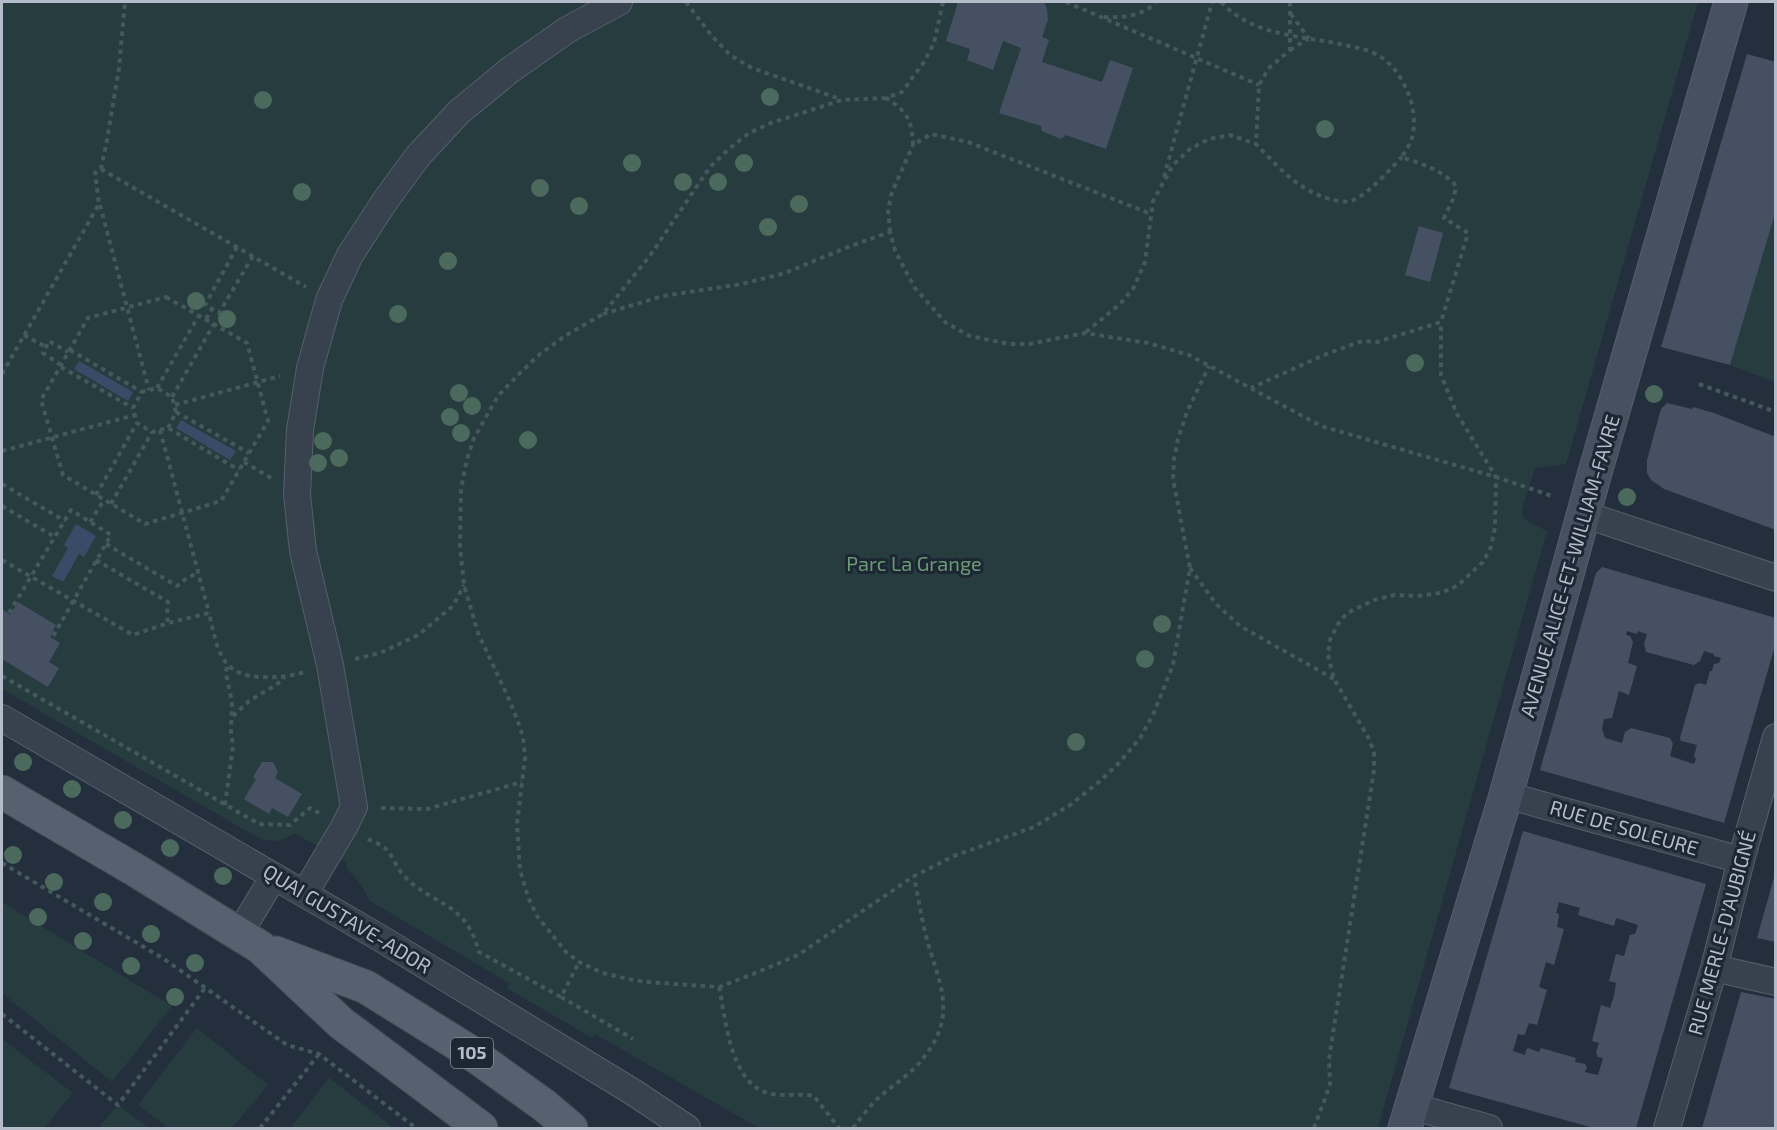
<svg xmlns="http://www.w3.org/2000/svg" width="1777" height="1130" viewBox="0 0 1777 1130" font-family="'Exo 2',sans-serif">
  <rect width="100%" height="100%" fill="#242f3e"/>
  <path fill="#263c3f" d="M 2,2 L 1698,2 L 1566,464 L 1535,468 L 1522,510 L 1524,519 L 1547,531 L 1378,1128 L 759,1128 L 595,1034 L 592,1038 L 507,988 L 509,983 L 370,901 L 362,886 L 347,869 L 347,863 L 294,833 C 281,843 270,843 255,836 L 2,689 Z
    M 1775,210 L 1775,382 L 1730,365 Z
    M 2,902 L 172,1006 L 112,1082 L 2,993 Z
    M 197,1028 L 268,1085 L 232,1128 L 168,1128 L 138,1105 Z
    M 2,1039 L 73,1093 L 44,1128 L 2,1128 Z
    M 329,1078 L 394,1128 L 291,1128 Z
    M 118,1105 L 149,1128 L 98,1128 Z"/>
  <path fill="#394c67" d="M 79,361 L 133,392 L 128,401 L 74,369 Z
    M 181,420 L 236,451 L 230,460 L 176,428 Z
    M 76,524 L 96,536 L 84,557 L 79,554 L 63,582 L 52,576 L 68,548 L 64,545 Z"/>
  <path fill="#455162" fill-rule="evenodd" d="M 958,2 L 1044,2 L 1047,8 L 1048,20 L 1042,37 L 1049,40 L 1042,62 L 1102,82 L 1110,60 L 1133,68 L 1106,149 L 1066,135 L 1061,139 L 1042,131 L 1041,126 L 999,113 L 1021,48 L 1003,41 L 993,70 L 967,60 L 970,49 L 946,41 Z
    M 1747,54 L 1776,62 L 1776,210 L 1730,365 L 1661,347 Z
    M 1419,226 L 1443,233 L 1430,282 L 1405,275 Z
    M 1667,403 L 1692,409 L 1693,407 L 1714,413 L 1776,437 L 1776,530 L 1664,489 L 1651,480 L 1647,473 L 1647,460 L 1661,409 Z
    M 1602,567 L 1776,618 L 1776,642 L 1724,823 L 1540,770 L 1596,573 ZM 1627,631 L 1637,634 L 1638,631 L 1647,634 L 1644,644 L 1646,652 L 1694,665 L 1700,661 L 1704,651 L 1714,654 L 1714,656 L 1721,658 L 1719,663 L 1714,664 L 1712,671 L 1710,671 L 1706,685 L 1699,683 L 1695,685 L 1680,738 L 1681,741 L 1697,745 L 1694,756 L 1696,759 L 1694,764 L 1670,756 L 1673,744 L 1670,738 L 1631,728 L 1625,732 L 1622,743 L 1605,738 L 1602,729 L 1604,719 L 1612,718 L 1619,691 L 1629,695 L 1637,666 L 1628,663 L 1633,642 L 1630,636 L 1626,635 Z
    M 18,602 L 56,625 L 50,637 L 60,643 L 49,662 L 59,668 L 48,687 L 2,659 L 2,609 L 10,615 Z
    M 262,762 L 273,762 L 278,772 L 275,778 L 302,794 L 288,817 L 272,808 L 269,814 L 244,799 L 256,779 L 253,777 Z
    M 1523,831 L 1706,884 L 1636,1128 L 1594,1128 L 1449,1088 ZM 1559,902 L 1580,908 L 1578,915 L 1614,926 L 1616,918 L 1638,925 L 1635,934 L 1630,935 L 1624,956 L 1616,954 L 1609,981 L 1616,983 L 1614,996 L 1610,1008 L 1601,1005 L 1592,1041 L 1599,1043 L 1596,1053 L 1598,1057 L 1603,1058 L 1598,1075 L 1585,1072 L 1587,1067 L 1585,1064 L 1575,1062 L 1576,1058 L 1541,1048 L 1539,1052 L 1528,1048 L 1526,1050 L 1525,1055 L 1513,1051 L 1518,1034 L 1523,1035 L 1525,1034 L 1529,1023 L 1537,1025 L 1547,990 L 1539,987 L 1546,962 L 1554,965 L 1564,929 L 1557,927 L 1559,916 L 1558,913 L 1556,913 Z
    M 1775,874 L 1776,874 L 1776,942 L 1757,938 Z
    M 1741,992 L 1776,999 L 1776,1128 L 1702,1128 Z"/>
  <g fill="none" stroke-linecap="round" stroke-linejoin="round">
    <defs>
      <path id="street" d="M 1583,514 L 1776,578
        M 2,718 L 380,938 L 633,1092 L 687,1128
        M 1506,795 L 1741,860
        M 305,893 L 344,827 L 354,807 L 330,665 L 303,551 L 297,494 L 300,430 L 310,368 L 329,300 L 350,255 L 385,201 L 418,156 L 459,112 L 510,70 L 567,30 L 619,2
        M 239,934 L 274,876
        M 1714,968 L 1776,982
        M 1411,1106 L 1489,1128
        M 1667,1128 L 1714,968 L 1741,860 L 1776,737"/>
      <path id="secondary" d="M 1405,1128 L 1506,795 L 1594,476 L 1731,2"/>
      <path id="primary" d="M 2,792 L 137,871 L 260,947 L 341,1023 L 481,1128
        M 276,953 L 366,987 L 467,1050 L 545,1106 L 571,1128"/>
    </defs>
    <use href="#street" stroke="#565f6c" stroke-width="28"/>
    <use href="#secondary" stroke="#565f6c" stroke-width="35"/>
    <use href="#primary" stroke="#414a57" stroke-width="35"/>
    <path stroke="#44595c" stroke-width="4" stroke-dasharray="4.5 4.5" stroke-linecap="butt" d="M 686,2 L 711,35 L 730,55 L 752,68 L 840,99
      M 943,2 L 934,43 L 924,62 L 902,92 L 886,98 C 907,111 912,120 913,145 L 931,134 L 968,142 L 1151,214
      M 1066,2 L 1259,85
      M 1221,2 C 1255,38 1304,35 1349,46 C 1359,48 1370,50 1379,56 C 1394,64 1403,81 1409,95 C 1414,108 1416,127 1411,141 C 1409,146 1405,151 1402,157 C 1421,164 1443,170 1456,186 L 1454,197 L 1444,218 L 1468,233 L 1441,322 L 1377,342 L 1362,341 L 1324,355 L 1251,388
      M 1290,2 L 1290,50 L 1269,68 L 1259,85 L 1256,144 C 1278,167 1299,191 1330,199 C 1337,201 1347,203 1353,200 C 1369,194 1390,169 1402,157
      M 1291,14 L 1309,39
      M 1104,17 C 1123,18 1143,16 1156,2
      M 1290,50 L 1308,39
      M 886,98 L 842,100 L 771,123 L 749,133 L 730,148 L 710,167 L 649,257 L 603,314 L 565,336 L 540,354 L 518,375 L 498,396 L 474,438 L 467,459 L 461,489 L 460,547 L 464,585 L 478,633 L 508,697 L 517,719 L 523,737 L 525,758 L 517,824 L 520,870 L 528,897 L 537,916 L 567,953 L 579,962 L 603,973 L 628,979 L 646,982 L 719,987 L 753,974 L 798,955 L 914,876 L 954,856 L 1034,827 L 1070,805 L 1099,782 L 1119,763 L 1140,738 L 1153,715 L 1173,665 L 1190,568 L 1173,479 L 1174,459 L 1178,439 L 1187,412 L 1209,366
      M 101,169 L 306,287
      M 1164,177 L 1212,2
      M 100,205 L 149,390
      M 890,232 L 888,210 L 892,192 L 913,145
      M 237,247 L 205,305 L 219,313 L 253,256
      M 166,297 L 247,343 L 268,421 L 221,501 L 145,524 L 63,475 L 41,400 L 88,318 Z
      M 603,314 L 663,296 L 742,284 L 785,273 L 848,247 L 890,232 L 895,250 L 904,268 L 915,288 L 946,323 L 970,336 L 1009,344 L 1029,344 L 1085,333 L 1148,343 L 1189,355 L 1321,426 L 1496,477 L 1555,497
      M 206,319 L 212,309
      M 1086,332 L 1120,304 L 1133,289 L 1145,262 L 1153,201 L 1173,165 L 1190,149 L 1209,139 L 1230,135 L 1256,144
      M 24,335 L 46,347
      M 70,350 L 142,392
      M 61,365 L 43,353 L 49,341 L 68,352
      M 61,367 L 133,408
      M 2,374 L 99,204 L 95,173 L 101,169 L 107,140 L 119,68 L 125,2
      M 1699,384 L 1776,412
      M 157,388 L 199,315
      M 172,397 L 214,324
      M 175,405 L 280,376
      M 176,412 L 249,453
      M 168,428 L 176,412 L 172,397 L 157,388 L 142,392 L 133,408 L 137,423 L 152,432 L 168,428 L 239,470
      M 160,430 L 209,613
      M 2,451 L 135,415
      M 244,462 L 271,478
      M 2,484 L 65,521
      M 96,495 L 137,423
      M 111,504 L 152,432
      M 2,506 L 55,537
      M 90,522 L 104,500
      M 106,544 L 177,586 L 187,578 L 198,573
      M 2,560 L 133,635 L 168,623 L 209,613 C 217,647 220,677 263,677 C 278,678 290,676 305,672
      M 96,560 L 168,602 L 167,616 L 168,623
      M 1190,568 L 1216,604 L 1240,626 L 1334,679
      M 9,613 L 71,510 L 111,535 L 52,638
      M 355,659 L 380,653 L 418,635 L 453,606 L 464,585
      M 2,676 L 259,824 L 290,825 L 310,808 L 319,813
      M 233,716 L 249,701 L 276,685 L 284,678
      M 225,805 L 233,746 L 231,732 L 232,702 L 226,674 L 227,665
      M 381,808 L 427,809 L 522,782
      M 368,839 C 373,842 380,844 385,848 C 392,854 396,867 403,875 C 434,907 465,900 479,952 L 561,997 L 579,962
      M 2,863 L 164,959 L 287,1045 L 319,1054 L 416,1128
      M 719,987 C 726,1020 730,1081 767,1093 C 780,1097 799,1093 814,1096 L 839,1128
      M 561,997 L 633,1039
      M 2,1014 L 118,1105 L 205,988
      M 260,1128 L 319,1054
      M 853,1128 C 860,1119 868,1108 876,1100 C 892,1085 911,1075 924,1057 C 959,1013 938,982 926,936 C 921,916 918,896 914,877
      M 1314,1128 L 1330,1085 L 1329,1059 L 1374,770 L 1374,752 L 1368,737 L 1334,679 L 1328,655 L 1330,640 L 1338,624 L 1347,613 L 1374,600 L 1395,595 L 1417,596 L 1440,593 L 1457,586 L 1483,562 L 1491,547 L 1495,527 L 1496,477 L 1457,414 L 1441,375 L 1441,322"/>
    <use href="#street" stroke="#38414e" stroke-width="26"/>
    <use href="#secondary" stroke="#465061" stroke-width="33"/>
    <use href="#primary" stroke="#56606e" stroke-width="33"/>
  </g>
  <g fill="#4b6a5d">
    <circle cx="770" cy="97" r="9"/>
    <circle cx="263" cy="100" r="9"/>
    <circle cx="1325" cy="129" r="9"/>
    <circle cx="632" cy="163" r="9"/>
    <circle cx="744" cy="163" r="9"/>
    <circle cx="683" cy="182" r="9"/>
    <circle cx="718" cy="182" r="9"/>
    <circle cx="540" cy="188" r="9"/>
    <circle cx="302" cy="192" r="9"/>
    <circle cx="799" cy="204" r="9"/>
    <circle cx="579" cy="206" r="9"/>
    <circle cx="768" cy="227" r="9"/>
    <circle cx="448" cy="261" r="9"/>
    <circle cx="196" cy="301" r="9"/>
    <circle cx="398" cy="314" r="9"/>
    <circle cx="227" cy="319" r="9"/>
    <circle cx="1415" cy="363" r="9"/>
    <circle cx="459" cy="393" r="9"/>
    <circle cx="1654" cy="394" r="9"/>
    <circle cx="472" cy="406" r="9"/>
    <circle cx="450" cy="417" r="9"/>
    <circle cx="461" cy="433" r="9"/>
    <circle cx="528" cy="440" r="9"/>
    <circle cx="323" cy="441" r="9"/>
    <circle cx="339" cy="458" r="9"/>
    <circle cx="318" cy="463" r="9"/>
    <circle cx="1627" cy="497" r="9"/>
    <circle cx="1162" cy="624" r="9"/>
    <circle cx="1145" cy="659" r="9"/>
    <circle cx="1076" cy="742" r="9"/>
    <circle cx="23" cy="762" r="9"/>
    <circle cx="72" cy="789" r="9"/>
    <circle cx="123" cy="820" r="9"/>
    <circle cx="170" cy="848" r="9"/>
    <circle cx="13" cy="855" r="9"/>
    <circle cx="223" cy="876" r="9"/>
    <circle cx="54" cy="882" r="9"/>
    <circle cx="103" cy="902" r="9"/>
    <circle cx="38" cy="917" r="9"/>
    <circle cx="151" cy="934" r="9"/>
    <circle cx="83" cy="941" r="9"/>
    <circle cx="195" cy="963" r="9"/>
    <circle cx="131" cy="966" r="9"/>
    <circle cx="175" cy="997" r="9"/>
  </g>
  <g text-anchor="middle" stroke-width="6" stroke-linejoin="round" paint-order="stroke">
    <rect fill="#1d2633" stroke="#878f9c" stroke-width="1.5" x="451" y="1038" width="42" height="30" rx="4.5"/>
    <g font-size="18" font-weight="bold" fill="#b4bcc9">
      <text x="472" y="1059">105</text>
    </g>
    <g font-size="20" fill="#6b9a76" stroke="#1d2633">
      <text x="914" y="571">Parc La Grange</text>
    </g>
    <g font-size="20" fill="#b4bcc9" stroke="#1d2633">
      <text transform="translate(1570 566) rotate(-74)" y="7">AVENUE ALICE-ET-WILLIAM-FAVRE</text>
      <text transform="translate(1624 828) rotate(16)" y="7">RUE DE SOLEURE</text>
      <text transform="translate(347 919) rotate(31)" y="7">QUAI GUSTAVE-ADOR</text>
      <text transform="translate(1722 933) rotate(-75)" y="7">RUE MERLE-D'AUBIGNÉ</text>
    </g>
  </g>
  <rect width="1777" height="1130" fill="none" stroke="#b4bcc9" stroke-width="6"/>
</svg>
